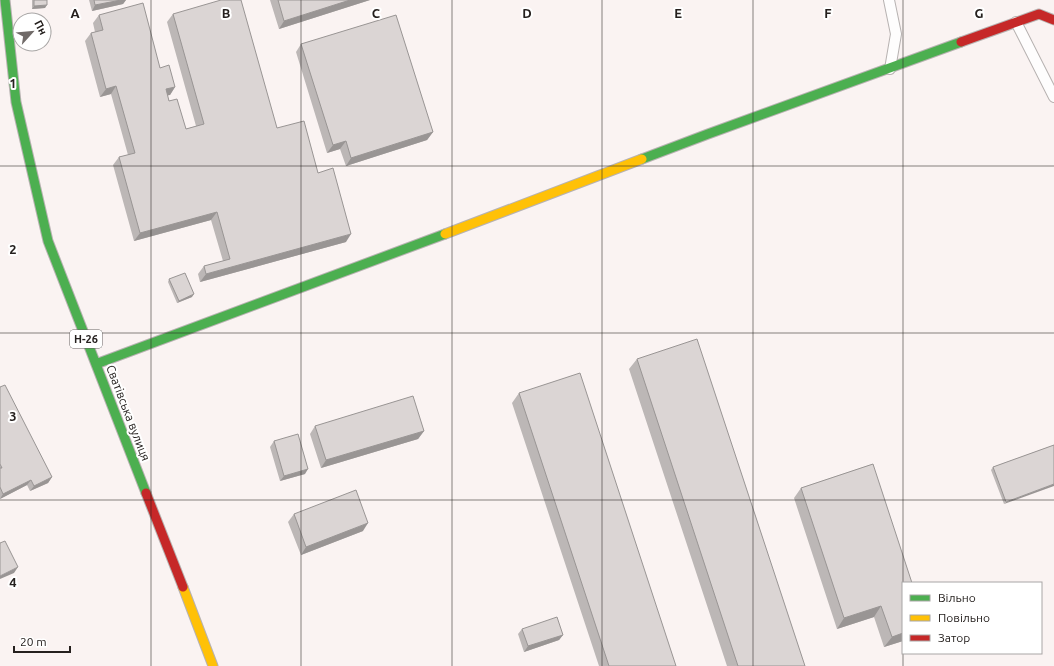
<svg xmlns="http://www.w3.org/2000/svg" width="1054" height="666" viewBox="0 0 1054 666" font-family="Ubuntu,sans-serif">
  <rect width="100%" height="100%" fill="#faf3f2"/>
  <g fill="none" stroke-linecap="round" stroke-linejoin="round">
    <defs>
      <path id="lane" d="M 889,0 L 896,34 L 890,69
        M 1016,22 L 1054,97"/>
      <path id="fast" d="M 5,0 L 16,102 L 48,241 L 146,493
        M 642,159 L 708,134 L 961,42
        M 96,364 L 445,234"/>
      <path id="slow" d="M 445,234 L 642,159
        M 183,587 L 213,666"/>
      <path id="jam" d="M 961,42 L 1039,14 L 1054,20
        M 146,493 L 183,587"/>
    </defs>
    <use href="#lane" stroke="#b7b2b1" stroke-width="12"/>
    <use href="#fast" stroke="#b7b2b1" stroke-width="11"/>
    <use href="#slow" stroke="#b7b2b1" stroke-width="11"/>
    <use href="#jam" stroke="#b7b2b1" stroke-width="11"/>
    <use href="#lane" stroke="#fefdfd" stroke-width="10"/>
    <use href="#fast" stroke="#4caf50" stroke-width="9"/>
    <use href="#slow" stroke="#ffc107" stroke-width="9"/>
    <use href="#jam" stroke="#c62828" stroke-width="9"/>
  </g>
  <path fill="#bcb7b6" d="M 32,0 L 47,0 L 45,8 L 32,9 Z
    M 89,0 L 126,0 L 123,4 L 92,11 Z
    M 270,0 L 370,0 L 279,29 Z
    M 173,14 L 277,128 L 318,173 L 346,242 L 200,282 L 198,274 L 204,266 L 223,261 L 211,220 L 134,241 L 113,165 L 119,157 L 128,155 L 111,94 L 100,97 L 85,41 L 91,33 L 95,32 L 93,23 L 99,15 L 160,68 L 175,87 L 170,95 L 167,95 L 169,101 L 186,129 L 196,126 L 167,22 Z
    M 301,44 L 433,132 L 427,140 L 346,166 L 340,149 L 327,153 L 296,52 Z
    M 169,279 L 192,297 L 177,303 L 168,282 Z
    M 637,359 L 805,666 L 727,666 L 629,369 Z
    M 0,387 L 52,477 L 48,483 L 30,491 L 27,485 L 0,499 Z
    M 519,393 L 676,666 L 599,666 L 512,403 Z
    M 315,426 L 424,431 L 418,439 L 321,468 L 310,434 Z
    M 274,441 L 305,474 L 280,481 L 270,447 Z
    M 1054,445 L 1004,504 L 991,470 L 993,467 Z
    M 873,464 L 903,641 L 884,647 L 874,617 L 837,629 L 794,498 L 801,488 Z
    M 294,514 L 363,531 L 301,555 L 288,522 Z
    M 522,629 L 563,635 L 559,640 L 524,652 L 518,634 Z"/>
  <path fill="#999594" d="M 121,0 L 126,0 L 123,4 L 92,11 L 95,5 Z
    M 350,0 L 370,0 L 279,29 L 284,21 Z
    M 47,5 L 45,8 L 32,9 L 34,6 Z
    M 116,86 L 111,94 L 100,97 L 106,89 Z
    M 175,87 L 170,95 L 160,97 L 166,89 Z
    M 433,132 L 427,140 L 346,166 L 351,158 Z
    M 346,141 L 340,149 L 327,153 L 333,145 Z
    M 217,212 L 211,220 L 134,241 L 140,233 Z
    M 351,234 L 346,242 L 200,282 L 206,274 Z
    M 194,294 L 192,297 L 177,303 L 179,301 Z
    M 424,431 L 418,439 L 321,468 L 326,460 Z
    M 308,469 L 305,474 L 280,481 L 284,476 Z
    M 52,477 L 48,483 L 30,491 L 34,486 Z
    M 31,480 L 27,485 L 0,499 L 3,494 Z
    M 1054,484 L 1054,486 L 1004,504 L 1006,502 Z
    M 368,523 L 363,531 L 301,555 L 306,547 Z
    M 18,567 L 14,573 L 0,579 L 0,576 Z
    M 881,606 L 874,617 L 837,629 L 844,618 Z
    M 903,633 L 903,641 L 884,647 L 892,637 Z
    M 563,635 L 559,640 L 524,652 L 528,646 Z"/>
  <path fill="#dbd5d4" stroke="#999594" d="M 34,0 L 47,0 L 47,5 L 34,6 Z
    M 94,0 L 121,0 L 95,5 Z
    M 221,0 L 241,0 L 277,128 L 304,121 L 318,173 L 333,168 L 351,234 L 206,274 L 204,266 L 230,259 L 217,212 L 140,233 L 119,157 L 135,153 L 116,86 L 106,89 L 91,33 L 103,30 L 99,15 L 143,3 L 160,68 L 169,65 L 175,87 L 166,89 L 169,101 L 177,99 L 186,129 L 204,124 L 173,14 Z
    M 278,0 L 350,0 L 284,21 Z
    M 396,15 L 433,132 L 351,158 L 346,141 L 333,145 L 301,44 Z
    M 185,273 L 194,294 L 179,301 L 169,279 Z
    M 697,339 L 805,666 L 738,666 L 637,359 Z
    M 580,373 L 676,666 L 609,666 L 519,393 Z
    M 5,385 L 52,477 L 34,486 L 31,480 L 3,494 L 0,487 L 0,468 L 2,468 L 0,464 L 0,387 Z
    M 413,396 L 424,431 L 326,460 L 315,426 Z
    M 298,434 L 308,469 L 284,476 L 274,441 Z
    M 1054,445 L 1054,484 L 1006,502 L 993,467 Z
    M 873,464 L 912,583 L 903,583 L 903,633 L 892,637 L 881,606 L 844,618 L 801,488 Z
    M 356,490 L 368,523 L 306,547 L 294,514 Z
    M 5,541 L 18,567 L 0,576 L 0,543 Z
    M 557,617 L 563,635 L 528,646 L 522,629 Z"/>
  <path fill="none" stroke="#25201e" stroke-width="1" stroke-opacity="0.55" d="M 151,0 L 151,666M 301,0 L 301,666M 452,0 L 452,666M 602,0 L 602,666M 753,0 L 753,666M 903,0 L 903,583M 0,166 L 1054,166M 0,333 L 1054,333M 0,500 L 1054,500M 903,653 L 903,666"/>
  <g text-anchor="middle" stroke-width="4" stroke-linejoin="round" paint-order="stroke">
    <rect fill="#fff" stroke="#666362" stroke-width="1" x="70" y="330" width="32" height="18" rx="3"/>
    <g font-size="11" font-weight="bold" fill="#25201e">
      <text x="86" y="343">Н-26</text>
    </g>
    <g font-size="12" fill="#25201e" stroke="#fff">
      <text transform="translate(128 413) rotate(69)" y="4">Сватівська вулиця</text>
    </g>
  </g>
  <g font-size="13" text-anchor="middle" font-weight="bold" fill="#25201e" stroke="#fff" stroke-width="4" stroke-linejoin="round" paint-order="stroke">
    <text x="75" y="18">A</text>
    <text x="226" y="18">B</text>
    <text x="376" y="18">C</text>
    <text x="527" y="18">D</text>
    <text x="678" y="18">E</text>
    <text x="828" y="18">F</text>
    <text x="979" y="18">G</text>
    <text x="13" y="88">1</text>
    <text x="13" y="254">2</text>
    <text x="13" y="421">3</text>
    <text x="13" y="587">4</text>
  </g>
  <rect x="902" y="582" width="140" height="72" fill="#ffffff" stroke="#a8a6a5"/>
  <rect x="910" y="595" width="20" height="6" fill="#4caf50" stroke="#a8a6a5"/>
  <text x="938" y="602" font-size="12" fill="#25201e">Вільно</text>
  <rect x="910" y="615" width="20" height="6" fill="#ffc107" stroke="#a8a6a5"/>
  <text x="938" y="622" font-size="12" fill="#25201e">Повільно</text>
  <rect x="910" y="635" width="20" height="6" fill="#c62828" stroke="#a8a6a5"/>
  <text x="938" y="642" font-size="12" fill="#25201e">Затор</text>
  <g transform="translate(32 32) rotate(63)"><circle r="19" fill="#ffffff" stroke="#a8a6a5"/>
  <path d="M0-3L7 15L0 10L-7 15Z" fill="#706a68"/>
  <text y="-6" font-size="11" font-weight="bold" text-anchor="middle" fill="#25201e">Пн</text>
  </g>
  <path d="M14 646v6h56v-6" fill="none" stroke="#25201e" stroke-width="2"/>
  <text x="20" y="646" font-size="12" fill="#25201e" stroke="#ffffff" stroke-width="3" paint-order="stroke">20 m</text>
</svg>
